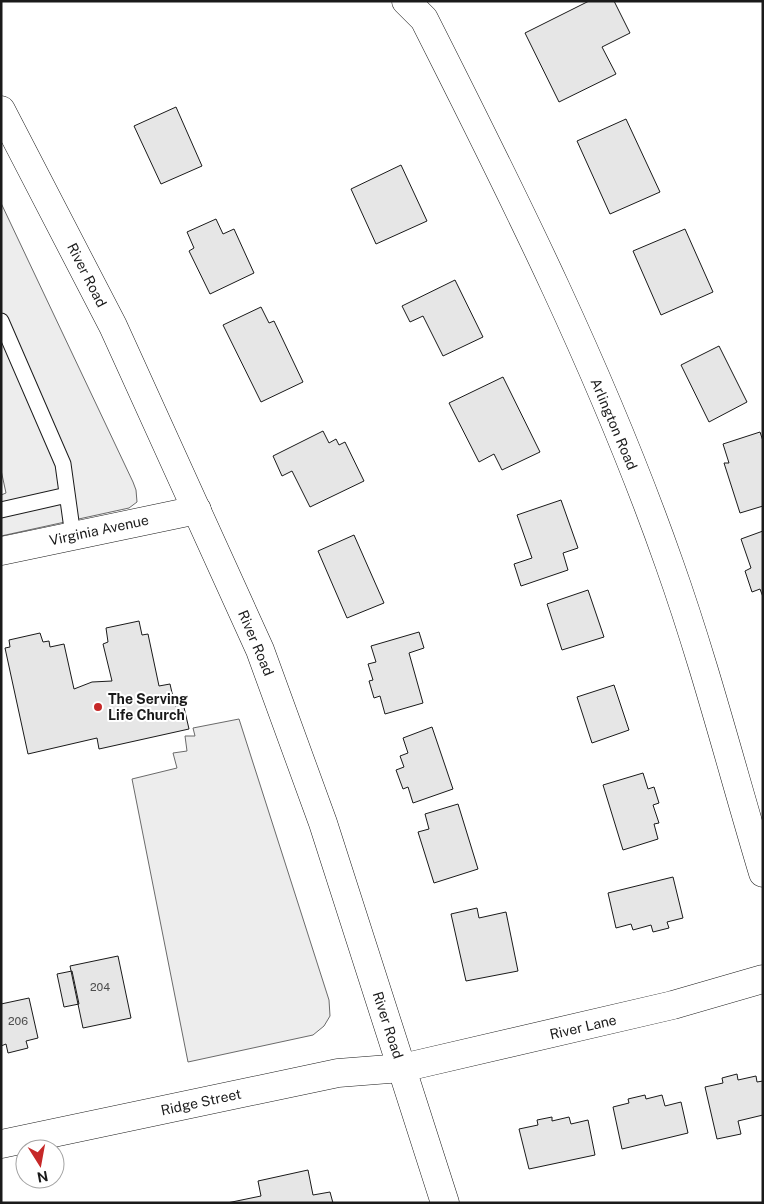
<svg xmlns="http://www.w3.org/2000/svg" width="764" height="1204" viewBox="0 0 764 1204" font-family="'Public Sans',sans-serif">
  <rect width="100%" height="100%" fill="#fff"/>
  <path fill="#ededed" stroke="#6a6a6a" d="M 1,203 L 133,482 L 136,490 L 137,502 L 129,508 L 1,536 L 1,495 L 6,493 L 1,470 Z
    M 239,719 L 329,1000 L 330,1016 L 324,1026 L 313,1035 L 188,1062 L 132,779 L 177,768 L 173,753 L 187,751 L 185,736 L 195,736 L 193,728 Z"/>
  <path fill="#e6e6e6" stroke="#1a1a1a" d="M 589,1 L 614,1 L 630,33 L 602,47 L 616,74 L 559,102 L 525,33 Z
    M 176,107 L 202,166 L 161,184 L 134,126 Z
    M 626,119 L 660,192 L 610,214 L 577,141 Z
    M 401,165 L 427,221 L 376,244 L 351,189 Z
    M 216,219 L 223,234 L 234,229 L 254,273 L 210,294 L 189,251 L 194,248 L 187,232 Z
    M 685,229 L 713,292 L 661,315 L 633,251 Z
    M 455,280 L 483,337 L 443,356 L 423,316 L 410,322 L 402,306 Z
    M 261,307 L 269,323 L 274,321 L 303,382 L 261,402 L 223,325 Z
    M 719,346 L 747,402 L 709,422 L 681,365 Z
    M 503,377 L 540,452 L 502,470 L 494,454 L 479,462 L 449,403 Z
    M 323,431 L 329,443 L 336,439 L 339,445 L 345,442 L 364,481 L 310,507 L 292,471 L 282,476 L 273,456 Z
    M 760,432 L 763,441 L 763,506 L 740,513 L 724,463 L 729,463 L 723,444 Z
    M 561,500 L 578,548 L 563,553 L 568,570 L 521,586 L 514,564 L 532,558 L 517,515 Z
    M 763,531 L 763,597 L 760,589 L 752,592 L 745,571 L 751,568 L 741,539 Z
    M 354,535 L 384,603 L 347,618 L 318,551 Z
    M 588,590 L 604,637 L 562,650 L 547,604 Z
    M 139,621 L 142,635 L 148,634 L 159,686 L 170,684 L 175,706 L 183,703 L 189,729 L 99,749 L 97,738 L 28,754 L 5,648 L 10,647 L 9,640 L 40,633 L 43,642 L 49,641 L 50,647 L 64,644 L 74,689 L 92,682 L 112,681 L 103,644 L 108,642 L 106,628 Z
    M 419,632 L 424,648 L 409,653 L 423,703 L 385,714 L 380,696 L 374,698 L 369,681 L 373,680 L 368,664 L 376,662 L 371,646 Z
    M 614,685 L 629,730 L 592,743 L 577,697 Z
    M 432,727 L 453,789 L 413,803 L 408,787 L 403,789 L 396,770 L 404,767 L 400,756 L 408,753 L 403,738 Z
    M 643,773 L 648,789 L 654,787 L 659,803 L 653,805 L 659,823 L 654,824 L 658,839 L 623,850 L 603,785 Z
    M 458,804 L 478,869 L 434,883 L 418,832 L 429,829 L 425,814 Z
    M 673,877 L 683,918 L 667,922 L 669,928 L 653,932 L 651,925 L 633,930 L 631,924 L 616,928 L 608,893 Z
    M 477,908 L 479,918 L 506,912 L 518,971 L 466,981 L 451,914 Z
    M 118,956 L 131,1018 L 83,1028 L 70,966 Z
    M 72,971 L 79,1004 L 64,1007 L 57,974 Z
    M 29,998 L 38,1038 L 26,1041 L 28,1048 L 8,1053 L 6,1044 L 1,1046 L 1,1004 Z
    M 737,1074 L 738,1080 L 756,1076 L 757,1082 L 763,1081 L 763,1115 L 738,1121 L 741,1134 L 717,1139 L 705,1087 L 723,1083 L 722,1078 Z
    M 645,1095 L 646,1099 L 662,1095 L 665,1106 L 681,1102 L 688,1133 L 622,1149 L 613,1107 L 629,1103 L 628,1099 Z
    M 552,1117 L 552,1121 L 569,1117 L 571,1124 L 588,1120 L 595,1155 L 529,1169 L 519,1129 L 538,1125 L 537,1120 Z
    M 308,1170 L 313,1195 L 330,1192 L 333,1203 L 227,1203 L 261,1196 L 258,1181 Z"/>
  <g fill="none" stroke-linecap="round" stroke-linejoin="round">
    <defs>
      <path id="lane" d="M 1,321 L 63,464 L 73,536
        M 1,510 L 67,495"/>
      <path id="street" d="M 406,1 L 424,19 C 514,197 603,375 669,563 C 705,664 732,770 763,873
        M 1,551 L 197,510
        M 1,1144 L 338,1073 L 402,1068 L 673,1005 L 763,979"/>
      <path id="secondary" d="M 1,110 L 113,326 L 260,650 L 323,823 L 445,1203"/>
    </defs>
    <use href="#lane" stroke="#1a1a1a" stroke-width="17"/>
    <use href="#street" stroke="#1a1a1a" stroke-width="29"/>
    <use href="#secondary" stroke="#1a1a1a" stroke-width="29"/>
    <use href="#lane" stroke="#fff" stroke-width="15"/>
    <use href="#street" stroke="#fff" stroke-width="28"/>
    <use href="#secondary" stroke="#fff" stroke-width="28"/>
  </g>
  <circle fill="#c62828" stroke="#fff" stroke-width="2" cx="98" cy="707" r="5"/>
  <g text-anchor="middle" stroke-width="4" stroke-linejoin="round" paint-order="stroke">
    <g font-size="11" fill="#4d4d4d">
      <text x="100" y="991">204</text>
      <text x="18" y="1025">206</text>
    </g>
    <g font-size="14" fill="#1a1a1a" stroke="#fff">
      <text transform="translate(87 275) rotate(63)" y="5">River Road</text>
      <text transform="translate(614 424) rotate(67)" y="5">Arlington Road</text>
      <text transform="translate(99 530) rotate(-12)" y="5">Virginia Avenue</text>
      <text transform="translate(256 643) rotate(67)" y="5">River Road</text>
      <text transform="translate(388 1025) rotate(72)" y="5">River Road</text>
      <text transform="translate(583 1027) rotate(-13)" y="5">River Lane</text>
      <text transform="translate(201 1102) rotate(-12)" y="5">Ridge Street</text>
    </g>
    <g font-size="14" font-weight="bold" fill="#1a1a1a" stroke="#fff" text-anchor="start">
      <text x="108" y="704">The Serving<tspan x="108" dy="16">Life Church</tspan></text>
    </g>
  </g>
  <rect width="764" height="1204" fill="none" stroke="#1a1a1a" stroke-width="5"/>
  <g transform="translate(40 1164) rotate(169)"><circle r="24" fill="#ffffff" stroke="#a3a3a3"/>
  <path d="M0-4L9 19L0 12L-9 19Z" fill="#c62828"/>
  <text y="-8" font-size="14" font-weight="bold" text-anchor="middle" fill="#1a1a1a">N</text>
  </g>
</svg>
